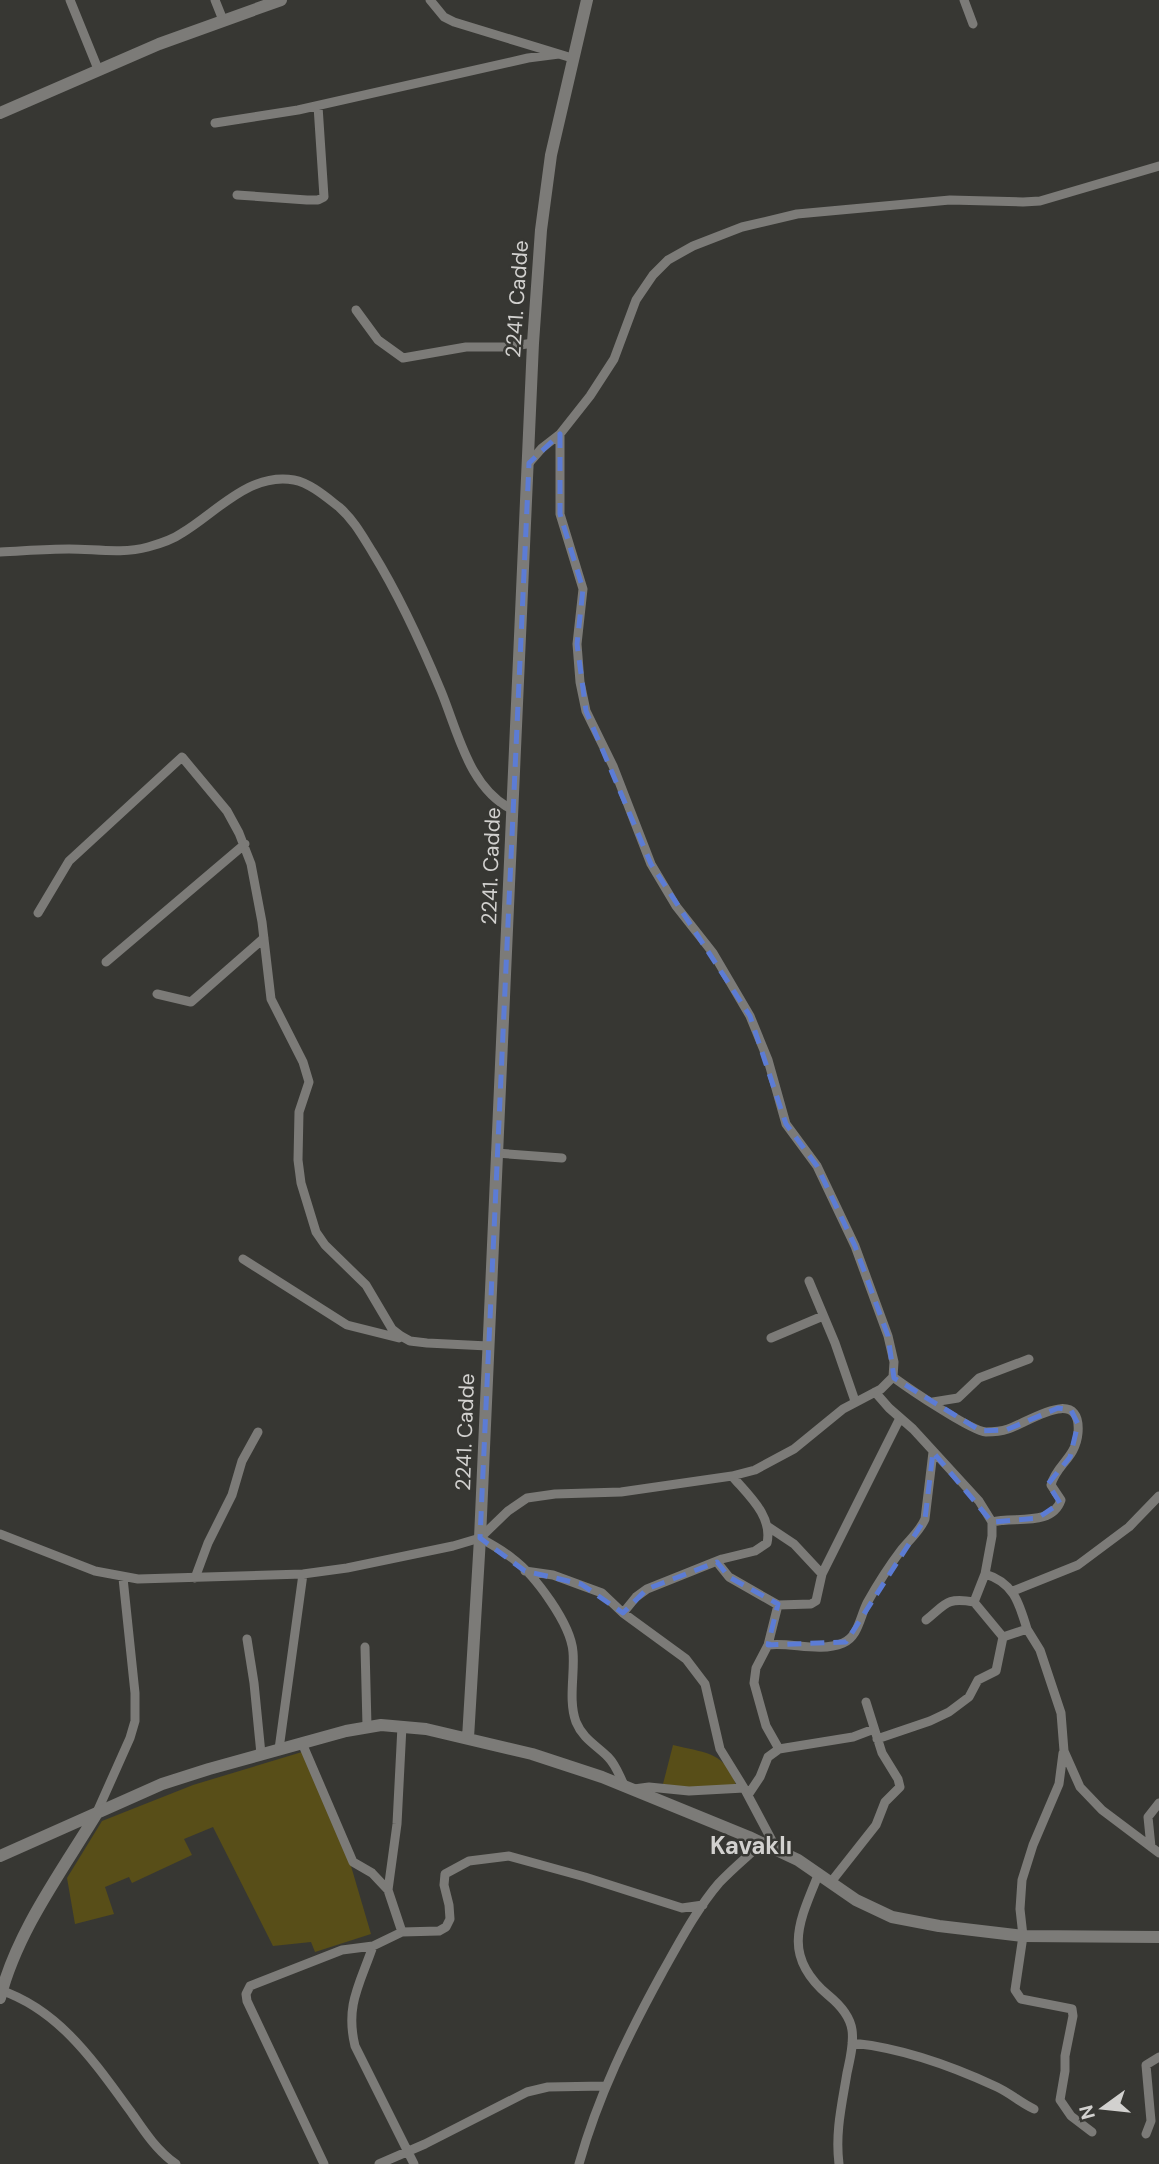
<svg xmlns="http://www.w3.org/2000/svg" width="1159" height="2164" viewBox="0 0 1159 2164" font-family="'DM Sans',sans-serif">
  <rect width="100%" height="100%" fill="#373733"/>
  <path fill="#584e18" d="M 673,1745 C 704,1753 725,1751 736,1785 L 686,1788 L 663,1784 Z
    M 302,1752 L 351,1866 L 371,1934 L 315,1952 L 311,1942 L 273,1946 L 213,1827 L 184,1839 L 192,1855 L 132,1883 L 129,1877 L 105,1887 L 114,1914 L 75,1924 L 67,1878 L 102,1821 L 193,1785 Z"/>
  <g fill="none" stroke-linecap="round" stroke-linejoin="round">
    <path stroke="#7c7b78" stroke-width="9" d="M 70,0 L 98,69
      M 215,0 L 223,20
      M 430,0 L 444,17 L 454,22 L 572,58
      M 964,0 L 973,24
      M 215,123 L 298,110 L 528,58 L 559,54
      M 237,195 L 307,200 L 318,200 L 324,197 L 318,106
      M 356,310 L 378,340 L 403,358 L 466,347 L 507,347 L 533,343
      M 529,463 L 542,448 L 560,434 L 590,396 L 614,359 L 636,300 L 653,275 L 668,260 L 693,246 L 742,227 L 797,214 L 950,200 L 1023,202 L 1040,201 L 1159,166
      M 0,552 C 23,551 46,549 69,549 C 95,549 122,554 148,547 C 159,544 172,540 182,533 C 216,513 249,472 294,480 C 310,483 326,497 339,507 C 354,520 363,537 373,553 C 400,597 421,643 441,691 C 458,732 469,789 513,810
      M 38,913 L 69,861 L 182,757 L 227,811 L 239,833 L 251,864 L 262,922 L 271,999 L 303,1062 L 309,1082 L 299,1112 L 298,1160 L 301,1183 L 316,1232 L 325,1245 L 366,1285 L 392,1329 L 401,1336 L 410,1341 L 427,1343 L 488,1346
      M 106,962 L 245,844
      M 157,994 L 191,1002 L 264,938
      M 496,1153 L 562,1158
      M 243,1259 L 347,1325 L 399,1338
      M 809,1281 L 835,1343 L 855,1401
      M 771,1338 L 823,1316
      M 893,1377 C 908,1388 971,1431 986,1432 C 993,1432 1002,1431 1008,1429 C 1027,1423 1082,1384 1078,1433 C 1076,1458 1056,1465 1051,1485 L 1061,1500 C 1052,1527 1014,1516 992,1522
      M 875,1392 L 889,1408 L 913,1429 L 979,1501 L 992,1522 L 992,1536 L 985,1574 L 974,1602 L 1003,1637
      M 933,1402 L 958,1398 L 979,1378 L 1029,1359
      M 767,1526 L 794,1544 L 822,1574
      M 0,1534 L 95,1571 L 138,1579 L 303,1574 L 347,1568 L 453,1546 L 480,1538 L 508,1511 L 527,1498 L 555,1494 L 621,1492 L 732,1476 L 755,1470 L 794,1449 L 843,1409 L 881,1389 L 893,1377 L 894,1362 L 888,1336 L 855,1246 L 817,1166 L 786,1124 L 768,1060 L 750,1016 L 713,953 L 676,906 L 651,864 L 613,766 L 586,711 L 580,682 L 577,644 L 583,589 L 560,514 L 560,434
      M 480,1538 C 491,1544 502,1550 512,1558 C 535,1575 571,1624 573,1652 C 575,1674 568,1700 576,1722 C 583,1739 596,1745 608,1757 C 616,1765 619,1775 624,1785
      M 717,1562 L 729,1577 L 778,1605 L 768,1645 L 756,1668 L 754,1683 L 766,1726 L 779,1749
      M 525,1571 L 553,1575 L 602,1593 L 623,1613 L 686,1659 L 705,1684 L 720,1749 L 744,1788
      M 985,1574 C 1013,1582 1019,1602 1027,1629
      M 195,1578 L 208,1543 L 232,1495 L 242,1461 L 258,1432
      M 1013,1591 L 1078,1565 L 1129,1527 L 1159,1496
      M 778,1605 L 811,1604 L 816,1601 L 822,1574 L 900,1418
      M 623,1613 L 636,1597 L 647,1589 L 722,1559 L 755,1551 L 767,1543 C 773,1516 748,1495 732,1476
      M 926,1620 C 946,1604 946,1597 974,1602
      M 247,1639 L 254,1683 L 261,1754
      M 768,1645 C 792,1642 819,1653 843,1643 C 858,1637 860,1617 867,1603 C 877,1585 889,1566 902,1549 C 910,1539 920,1531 925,1519 L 933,1452
      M 365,1647 L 367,1726
      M 402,1726 L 397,1824 L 388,1890 L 402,1932
      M 877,1739 L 930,1721 L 949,1712 L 969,1697 L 978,1680 L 996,1671 L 1003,1637 L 1027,1629 L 1040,1650 L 1061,1713 L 1064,1751 L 1080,1787 L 1102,1810 L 1159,1853
      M 302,1743 L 353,1862 L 372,1873 L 388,1890
      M 279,1749 L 303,1574
      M 1063,1753 L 1059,1784 L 1033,1845 L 1022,1880 L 1020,1909 L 1023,1936 L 1015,1990 L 1021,1999 L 1072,2009 L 1073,2016 L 1065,2056 L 1065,2071 L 1060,2100 L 1071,2116 L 1092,2132
      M 634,1789 L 649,1787 L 689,1791 L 744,1788 L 777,1850
      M 748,1795 L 760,1777 L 768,1757 L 779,1749 L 853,1737 L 874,1729
      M 97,1812 L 130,1738 L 135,1721 L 135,1693 L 123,1578
      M 1151,1847 L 1148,1817 L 1159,1803
      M 819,1873 C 799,1922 781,1955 828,1995 C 839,2004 850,2016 852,2030 C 854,2044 850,2059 847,2073 C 842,2104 835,2132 839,2164
      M 831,1882 L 876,1825 L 885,1802 L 900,1787 L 898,1779 L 882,1753 L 866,1702
      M 373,1946 C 360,1984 345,2005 355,2046 L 414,2164
      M 0,1990 C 60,2010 95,2063 131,2112 C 144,2131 157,2151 176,2164
      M 852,2043 C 902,2048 952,2066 997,2087 C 1010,2093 1021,2103 1034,2109
      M 1146,2134 L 1151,2121 L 1146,2065 L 1159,2057
      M 324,2164 L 247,2001 L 246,1994 L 250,1986 L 342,1950 L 373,1946 L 402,1932 L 439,1931 L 446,1927 L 450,1919 L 449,1905 L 444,1885 L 445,1874 L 469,1861 L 509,1856 L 585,1877 L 682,1908 L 703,1905
      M 379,2164 L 425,2144 L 527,2092 L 548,2087 L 605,2086
      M 579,2164 C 598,2096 628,2035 662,1973 C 679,1943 696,1910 719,1883 C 732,1869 748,1856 762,1843"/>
    <path stroke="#7c7b78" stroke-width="12" d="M 0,113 L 159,44 L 281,0
      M 468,1738 L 480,1538 L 533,343 L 541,230 L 551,155 L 587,0
      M 0,1856 L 162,1784 L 209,1769 L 346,1731 L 381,1725 L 426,1729 L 532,1754 L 602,1777 L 749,1837 L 798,1860 L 856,1900 L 892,1917 L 939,1926 L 1023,1936 L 1159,1937
      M 0,1998 C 17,1931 62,1871 97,1813"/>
  </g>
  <path fill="none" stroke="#5c7cd5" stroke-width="5" stroke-dasharray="14 9" stroke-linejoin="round" d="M 560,434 L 560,514 L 583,589 L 577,644 L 586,711 L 651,864 L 750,1016 L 786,1124 L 817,1166 L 855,1246 L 888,1336 L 894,1378 L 981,1431 L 1006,1430 L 1058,1408 L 1071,1410 L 1078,1424 L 1070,1457 L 1048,1484 L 1060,1503 L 1038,1518 L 992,1522 L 933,1452 L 925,1519 L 846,1642 L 768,1645 L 778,1604 L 729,1577 L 717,1562 L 647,1589 L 623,1613 L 581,1584 L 525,1571 L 480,1538 L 529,463 Z"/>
  <g text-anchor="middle" stroke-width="5" stroke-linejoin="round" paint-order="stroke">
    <g font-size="21" fill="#d2d1cf" stroke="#373733">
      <text transform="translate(517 299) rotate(-86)" y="7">2241. Cadde</text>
      <text transform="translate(491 866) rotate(-88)" y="7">2241. Cadde</text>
      <text transform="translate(465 1432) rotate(-88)" y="7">2241. Cadde</text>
    </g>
    <g font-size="24" font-weight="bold" fill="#d2d1cf" stroke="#373733">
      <text x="751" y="1854">Kavaklı</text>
    </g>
  </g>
  <g transform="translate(1103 2108) rotate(255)" stroke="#373733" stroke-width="5" paint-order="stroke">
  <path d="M0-5L12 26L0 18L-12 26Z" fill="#d2d1cf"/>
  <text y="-10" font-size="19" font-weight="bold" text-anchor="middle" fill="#d2d1cf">N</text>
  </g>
</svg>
